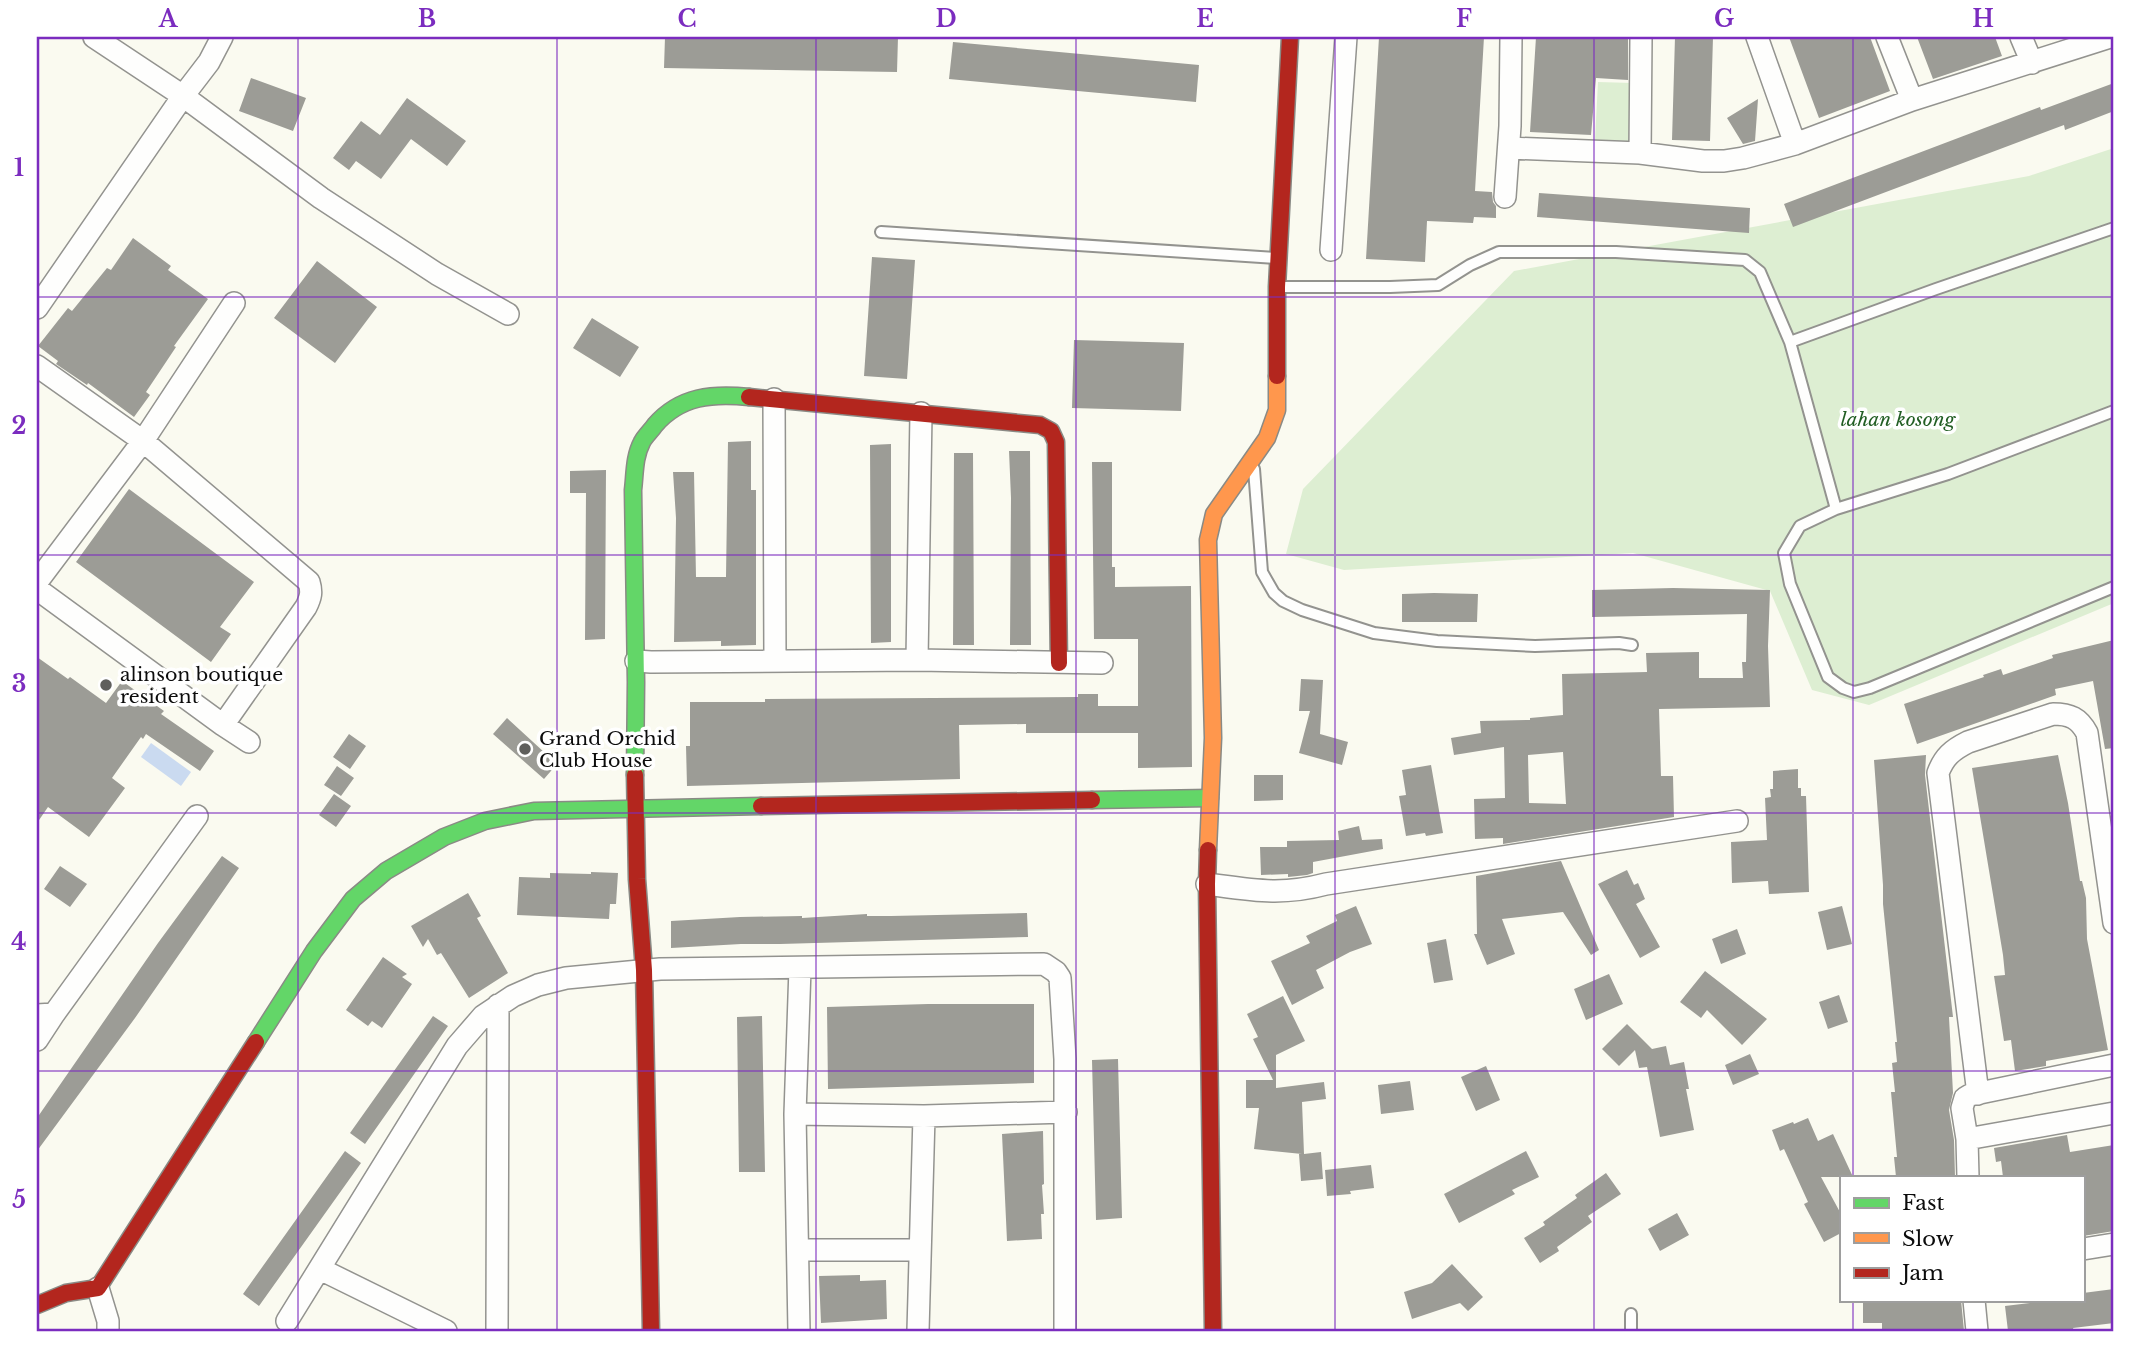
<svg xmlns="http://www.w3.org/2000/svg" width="2151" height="1368" viewBox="0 0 2151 1368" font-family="'Libre Baskerville',serif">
  <rect width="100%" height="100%" fill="#fafaf0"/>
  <path fill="#ddeed2" d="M 1598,82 L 1633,83 L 1630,142 L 1595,140 Z
    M 2114,148 L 2114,603 L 1869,705 L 1812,690 L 1770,591 L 1633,553 L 1344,570 L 1286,554 L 1303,489 L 1514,271 L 2029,176 Z"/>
  <path fill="#cadaf0" d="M 151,743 L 191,772 L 181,786 L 141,757 Z"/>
  <path fill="#9c9c96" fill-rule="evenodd" d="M 665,37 L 898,37 L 897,72 L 664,68 Z
    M 1379,37 L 1484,37 L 1475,191 L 1492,192 L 1493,202 L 1496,206 L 1496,218 L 1474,217 L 1473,223 L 1427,221 L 1425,262 L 1366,259 Z
    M 1536,37 L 1628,37 L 1628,80 L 1596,78 L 1591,135 L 1530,132 Z
    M 1675,37 L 1713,37 L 1710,141 L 1672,140 Z
    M 1789,37 L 1870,37 L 1890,91 L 1819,118 Z
    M 1917,37 L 1995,37 L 2002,56 L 1933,79 Z
    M 953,42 L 1199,65 L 1196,102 L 949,79 Z
    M 251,78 L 306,98 L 293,131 L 239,111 Z
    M 2114,83 L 2114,111 L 2065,130 L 2064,125 L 1793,227 L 1784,204 L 2040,107 L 2041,110 Z
    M 407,98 L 466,141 L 447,166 L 411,139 L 381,179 L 356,161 L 349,170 L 333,158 L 361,121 L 380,135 Z
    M 1758,99 L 1755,141 L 1743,144 L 1727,118 Z
    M 1539,193 L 1750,208 L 1749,233 L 1537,217 Z
    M 133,238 L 171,266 L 168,270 L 208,299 L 174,346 L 176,347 L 146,392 L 150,395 L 134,417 L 88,383 L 87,385 L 56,364 L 58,361 L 38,346 L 68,308 L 72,311 L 107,268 L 111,270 Z
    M 872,257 L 915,260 L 907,379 L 864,376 Z
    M 317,261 L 377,307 L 335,363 L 274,318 Z
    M 592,318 L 639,347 L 620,377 L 573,348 Z
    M 1074,340 L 1184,343 L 1181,411 L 1072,408 Z
    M 751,441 L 751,490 L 756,490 L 756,645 L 721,646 L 721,641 L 674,642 L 676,518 L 673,472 L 694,472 L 696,577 L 726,577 L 728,442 Z
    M 891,444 L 891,642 L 871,643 L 870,445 Z
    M 1009,451 L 1030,451 L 1031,645 L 1010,645 L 1011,498 Z
    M 954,453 L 973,453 L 974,645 L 953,645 Z
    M 1092,462 L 1112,462 L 1112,567 L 1115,567 L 1115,587 L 1191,586 L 1192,767 L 1138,768 L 1138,733 L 1026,733 L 1026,724 L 959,725 L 960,779 L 687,786 L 686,746 L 690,746 L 690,702 L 765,702 L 765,699 L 1078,697 L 1078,694 L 1098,694 L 1098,706 L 1138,706 L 1138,639 L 1094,639 Z
    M 606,470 L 605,639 L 585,640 L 586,493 L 570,493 L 570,471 Z
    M 129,489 L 254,582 L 220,627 L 231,634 L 211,662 L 76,562 Z
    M 1673,588 L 1770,590 L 1768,646 L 1770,707 L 1659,709 L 1661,776 L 1673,776 L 1674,817 L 1503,844 L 1503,838 L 1475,839 L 1474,799 L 1505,798 L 1504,747 L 1454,755 L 1451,738 L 1481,733 L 1480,721 L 1530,720 L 1530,718 L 1563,715 L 1562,674 L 1647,672 L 1646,653 L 1699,652 L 1699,678 L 1743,678 L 1742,662 L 1746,662 L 1747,614 L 1592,617 L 1592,590 ZM 1563,752 L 1566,804 L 1529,803 L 1528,755 Z
    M 1434,593 L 1478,594 L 1477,622 L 1402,622 L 1402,594 Z
    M 2114,640 L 2114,748 L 2105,749 L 2093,681 L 2055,689 L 2056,695 L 1917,744 L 1904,704 L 1984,677 L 1983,675 L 2001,669 L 2003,675 L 2053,658 L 2052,655 Z
    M 37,657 L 68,679 L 70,677 L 106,703 L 122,681 L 164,711 L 161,714 L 214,751 L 200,771 L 146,734 L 143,739 L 141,737 L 112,778 L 125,788 L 89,837 L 48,807 L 37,823 Z
    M 1301,679 L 1323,680 L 1320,734 L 1348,742 L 1342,765 L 1299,753 L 1310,711 L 1299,711 Z
    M 507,718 L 557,764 L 544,779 L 493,734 Z
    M 349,734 L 366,746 L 350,769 L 333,757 Z
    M 1926,755 L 1925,775 L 1953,1017 L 1949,1017 L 1953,1093 L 1949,1110 L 1954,1140 L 1955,1177 L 1896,1177 L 1894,1157 L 1897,1157 L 1891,1092 L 1895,1092 L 1892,1063 L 1897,1062 L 1895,1042 L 1897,1042 L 1883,904 L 1883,885 L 1874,760 Z
    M 2058,755 L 2068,803 L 2080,881 L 2082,881 L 2086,898 L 2087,939 L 2108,1050 L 2046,1061 L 2046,1066 L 2015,1071 L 2011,1040 L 2004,1041 L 1994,976 L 2005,975 L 2003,955 L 1972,768 Z
    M 1431,765 L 1443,833 L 1426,836 L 1425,833 L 1406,836 L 1399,796 L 1406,795 L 1402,770 Z
    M 337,766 L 354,778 L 341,796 L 324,785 Z
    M 1798,769 L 1798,788 L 1801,788 L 1801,796 L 1806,796 L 1809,892 L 1769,894 L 1768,881 L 1732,883 L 1731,842 L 1767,840 L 1765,798 L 1771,797 L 1770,789 L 1773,789 L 1773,771 Z
    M 1254,775 L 1283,775 L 1283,800 L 1254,801 Z
    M 334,794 L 351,806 L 336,827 L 319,815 Z
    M 1359,826 L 1362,840 L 1382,839 L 1383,849 L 1313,862 L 1313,873 L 1307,875 L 1288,877 L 1288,874 L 1261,875 L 1260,847 L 1287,847 L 1287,841 L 1339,840 L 1338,831 Z
    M 222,856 L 239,868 L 135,1018 L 37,1151 L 37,1118 L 158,943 Z
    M 1561,861 L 1599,950 L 1591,955 L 1563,912 L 1502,919 L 1515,954 L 1487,965 L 1474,934 L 1477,934 L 1476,876 Z
    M 60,866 L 87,884 L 70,907 L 44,889 Z
    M 1627,870 L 1634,885 L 1638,883 L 1645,899 L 1636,904 L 1660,947 L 1640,958 L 1598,884 Z
    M 591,872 L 618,873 L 616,904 L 610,904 L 609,919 L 517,915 L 519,877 L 550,878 L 550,873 L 591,874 Z
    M 468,893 L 481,916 L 477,918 L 508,973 L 469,998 L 441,953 L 437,955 L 428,939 L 423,947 L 411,926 Z
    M 1356,906 L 1372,944 L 1350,952 L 1316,970 L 1324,988 L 1292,1005 L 1271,961 L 1310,943 L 1306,936 L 1337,921 L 1335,915 Z
    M 1842,906 L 1852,944 L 1827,950 L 1818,912 Z
    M 1027,913 L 1028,937 L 780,944 L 741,944 L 671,948 L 671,921 L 740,917 L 802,916 L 802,918 L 867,914 L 867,916 L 891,916 Z
    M 1737,929 L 1746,954 L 1721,964 L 1712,939 Z
    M 1446,939 L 1453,980 L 1434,983 L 1427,943 Z
    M 383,957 L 407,974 L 402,977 L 412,984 L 382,1028 L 372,1021 L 368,1026 L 346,1010 Z
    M 1705,971 L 1767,1019 L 1742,1045 L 1707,1010 L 1701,1018 L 1680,1002 Z
    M 1609,974 L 1623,1004 L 1586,1020 L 1574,989 Z
    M 1839,995 L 1848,1022 L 1828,1029 L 1819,1002 Z
    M 1283,996 L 1305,1041 L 1276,1055 L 1276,1088 L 1324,1082 L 1326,1099 L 1302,1102 L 1304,1154 L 1321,1152 L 1323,1179 L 1301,1181 L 1299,1154 L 1302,1154 L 1254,1149 L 1259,1108 L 1246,1108 L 1246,1080 L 1273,1080 L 1253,1039 L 1258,1037 L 1247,1014 Z
    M 928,1004 L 1034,1004 L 1034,1083 L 828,1089 L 827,1007 Z
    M 433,1016 L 448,1026 L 365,1144 L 350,1133 Z
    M 762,1016 L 765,1172 L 739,1172 L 737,1017 Z
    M 1627,1024 L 1652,1049 L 1666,1046 L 1670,1065 L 1684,1062 L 1689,1089 L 1686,1089 L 1694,1130 L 1660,1137 L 1647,1067 L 1639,1068 L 1635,1050 L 1619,1066 L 1602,1049 Z
    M 1750,1054 L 1759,1074 L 1733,1085 L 1725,1065 Z
    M 1118,1059 L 1122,1218 L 1096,1220 L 1092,1060 Z
    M 1486,1066 L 1500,1100 L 1476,1111 L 1461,1077 Z
    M 1410,1081 L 1414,1110 L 1381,1114 L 1378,1085 Z
    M 1808,1118 L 1818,1141 L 1833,1134 L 1853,1177 L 1821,1177 L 1841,1214 L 1841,1233 L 1824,1242 L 1804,1204 L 1808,1202 L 1784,1149 L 1780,1151 L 1772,1130 L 1793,1122 L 1794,1124 Z
    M 1043,1131 L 1044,1184 L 1042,1185 L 1044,1214 L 1041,1214 L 1042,1239 L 1007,1241 L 1002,1134 Z
    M 2067,1135 L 2070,1152 L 2114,1145 L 2114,1231 L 2083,1236 L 2083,1177 L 2003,1177 L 2001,1161 L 1996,1162 L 1994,1148 Z
    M 345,1151 L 361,1163 L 259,1306 L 243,1294 Z
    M 1526,1151 L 1539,1177 L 1512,1190 L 1515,1194 L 1459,1223 L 1444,1194 Z
    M 1371,1165 L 1374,1188 L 1350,1191 L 1351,1194 L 1327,1196 L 1325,1170 Z
    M 1606,1173 L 1621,1194 L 1588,1216 L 1592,1222 L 1557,1247 L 1559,1251 L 1540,1263 L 1524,1238 L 1545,1225 L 1543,1222 L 1577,1198 L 1575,1195 Z
    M 1677,1213 L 1689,1235 L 1660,1251 L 1648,1229 Z
    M 1452,1264 L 1483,1297 L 1468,1311 L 1460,1303 L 1412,1319 L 1404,1292 L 1432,1283 Z
    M 860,1275 L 860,1281 L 886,1280 L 887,1319 L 821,1323 L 819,1276 Z
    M 2114,1289 L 2114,1323 L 2073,1328 L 2074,1331 L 2008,1331 L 2005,1306 L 2054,1300 L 2083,1300 L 2083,1293 Z
    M 1907,1300 L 1961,1300 L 1964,1331 L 1882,1331 L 1882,1323 L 1863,1323 L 1863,1301 Z"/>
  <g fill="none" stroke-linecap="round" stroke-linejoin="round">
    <defs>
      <path id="lane" d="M 881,232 L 1276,258
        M 1280,287 L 1390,287 L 1438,285 L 1470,265 L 1499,252 L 1616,252 L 1745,260 L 1760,272 L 1790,342 L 1836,509
        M 1790,342 L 1936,289 L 2114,228
        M 2114,411 L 1948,474 L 1836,509 L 1800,526 L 1784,553 L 1790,584 L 1828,677 L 1843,688 L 1854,692 L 1870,688 L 2114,587
        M 1254,469 L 1262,572 L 1274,593 L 1283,601 L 1302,610 L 1374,633 L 1437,641 L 1535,646 L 1619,643 L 1632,645
        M 1631,1331 L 1631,1314"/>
      <path id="street" d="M 94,37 L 183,96 L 321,198 L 437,274 L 508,314
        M 1757,37 L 1795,144
        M 1887,37 L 1912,100
        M 2021,37 L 2032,63
        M 1509,148 L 1640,153 L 1703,161 L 1724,161 L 1743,158 L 1795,144 L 1912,100 L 2110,37
        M 1640,153 L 1641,37
        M 1505,197 L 1510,126 L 1511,37
        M 1331,250 L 1346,37
        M 37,308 L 183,96 L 209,62 L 222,37
        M 37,366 L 143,441 L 309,582 C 312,592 311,597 306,607 L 223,725
        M 774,399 L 775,660
        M 37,582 L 143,441 L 234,303
        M 37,589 L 223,725 L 249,742
        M 917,660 L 921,413
        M 636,661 L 651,662 L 917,660 L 1102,663
        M 1207,884 C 1252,890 1281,896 1326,884 L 1737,821
        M 37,1015 L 54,1014 L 197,816
        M 37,1040 L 54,1014
        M 1978,1094 L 1938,773 C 1944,757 1952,750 1968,742 L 2053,714 C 2070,714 2079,718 2087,733 L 2114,923
        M 795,1114 L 924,1116 L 1066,1112
        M 1967,1139 L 2114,1113
        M 1968,1177 L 1967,1139 L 1962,1108 L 1965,1098 L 1970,1095 L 2114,1065
        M 2083,1249 L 2114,1244
        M 798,1250 L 920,1250
        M 320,1269 L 446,1331
        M 98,1288 L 108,1321 L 108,1331
        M 1974,1300 L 1977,1331
        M 287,1321 L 457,1046 L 483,1016 L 513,996 L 538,985 L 566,978 L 660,969 L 1044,964 L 1056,972 L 1060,978 L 1065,1059 L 1065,1331
        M 497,1331 L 498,1005
        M 799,1331 L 795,1114 L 800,968
        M 918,1331 L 924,1116"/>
      <path id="fast" d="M 635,775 L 636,682 L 633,490 C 635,474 634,457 642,442 C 645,436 651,431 655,425 C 680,396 713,393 749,397
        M 1092,800 L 1210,798
        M 256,1042 L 314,951 L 353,899 L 386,871 L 444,837 L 485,821 L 534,811 L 761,806"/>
      <path id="slow" d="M 1208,850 L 1213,738 L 1208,540 L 1214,514 L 1267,438 L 1277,410 L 1277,376"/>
      <path id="jam" d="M 1277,376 L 1277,287 L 1290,37
        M 749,397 L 1040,425 L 1051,431 L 1056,442 L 1059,663
        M 635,775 L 637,879 L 644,970 L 651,1331
        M 761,806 L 1092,800
        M 1208,850 L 1207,884 L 1213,1331
        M 37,1305 L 66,1293 L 98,1288 L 256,1042"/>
    </defs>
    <use href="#lane" stroke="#93938f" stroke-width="14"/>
    <use href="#street" stroke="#93938f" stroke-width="24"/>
    <use href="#fast" stroke="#8a8a85" stroke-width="19"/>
    <use href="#slow" stroke="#8a8a85" stroke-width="19"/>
    <use href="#jam" stroke="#8a8a85" stroke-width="19"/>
    <use href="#lane" stroke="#fefefd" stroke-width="10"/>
    <use href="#street" stroke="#fefefd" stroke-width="21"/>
    <use href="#fast" stroke="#63d668" stroke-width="16"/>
    <use href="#slow" stroke="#ff974d" stroke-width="16"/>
    <use href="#jam" stroke="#b3261e" stroke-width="16"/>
  </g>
  <path fill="none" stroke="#7b2cbf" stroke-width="2" stroke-opacity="0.55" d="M 298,37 L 298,1331M 557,37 L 557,1331M 816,37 L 816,1331M 1076,37 L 1076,1331M 1335,37 L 1335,1331M 1594,37 L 1594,1331M 1853,37 L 1853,1177M 37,297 L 2114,297M 37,555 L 2114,555M 37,813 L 2114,813M 37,1071 L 2114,1071M 1853,1300 L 1853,1331"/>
  <g fill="#5f5f5c" stroke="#fff" stroke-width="2.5">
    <circle cx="106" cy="685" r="7"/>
    <circle cx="525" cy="749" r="7"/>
  </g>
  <g text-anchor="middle" stroke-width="7" stroke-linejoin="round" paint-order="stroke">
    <g font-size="19" font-style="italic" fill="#225e24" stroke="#fff">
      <text x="1898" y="426">lahan kosong</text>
    </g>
    <g font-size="19" fill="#0c0c0c" stroke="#fff" text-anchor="start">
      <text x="120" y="681">alinson boutique<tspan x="120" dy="22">resident</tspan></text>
      <text x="539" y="745">Grand Orchid<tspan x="539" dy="22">Club House</tspan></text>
    </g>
  </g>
  <rect width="2151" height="1368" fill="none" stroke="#ffffff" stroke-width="77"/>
  <rect x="1840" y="1176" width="245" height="126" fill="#ffffff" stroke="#9e9e9e" stroke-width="2"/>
  <rect x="1854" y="1198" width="35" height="10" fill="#63d668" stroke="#9e9e9e" stroke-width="2"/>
  <text x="1902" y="1210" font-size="21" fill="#0c0c0c">Fast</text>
  <rect x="1854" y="1233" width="35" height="10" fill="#ff974d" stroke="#9e9e9e" stroke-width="2"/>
  <text x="1902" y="1246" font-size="21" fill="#0c0c0c">Slow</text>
  <rect x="1854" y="1268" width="35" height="10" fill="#b3261e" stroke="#9e9e9e" stroke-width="2"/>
  <text x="1902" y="1280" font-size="21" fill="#0c0c0c">Jam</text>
  <rect x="38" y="38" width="2074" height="1292" fill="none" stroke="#7b2cbf" stroke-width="2.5"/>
  <g font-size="23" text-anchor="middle" font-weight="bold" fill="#7b2cbf">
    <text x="168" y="27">A</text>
    <text x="427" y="27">B</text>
    <text x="687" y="27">C</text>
    <text x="946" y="27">D</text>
    <text x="1205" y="27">E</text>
    <text x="1464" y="27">F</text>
    <text x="1724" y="27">G</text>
    <text x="1983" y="27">H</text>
    <text x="19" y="176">1</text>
    <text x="19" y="434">2</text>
    <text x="19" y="692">3</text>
    <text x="19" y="950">4</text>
    <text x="19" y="1208">5</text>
  </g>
</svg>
